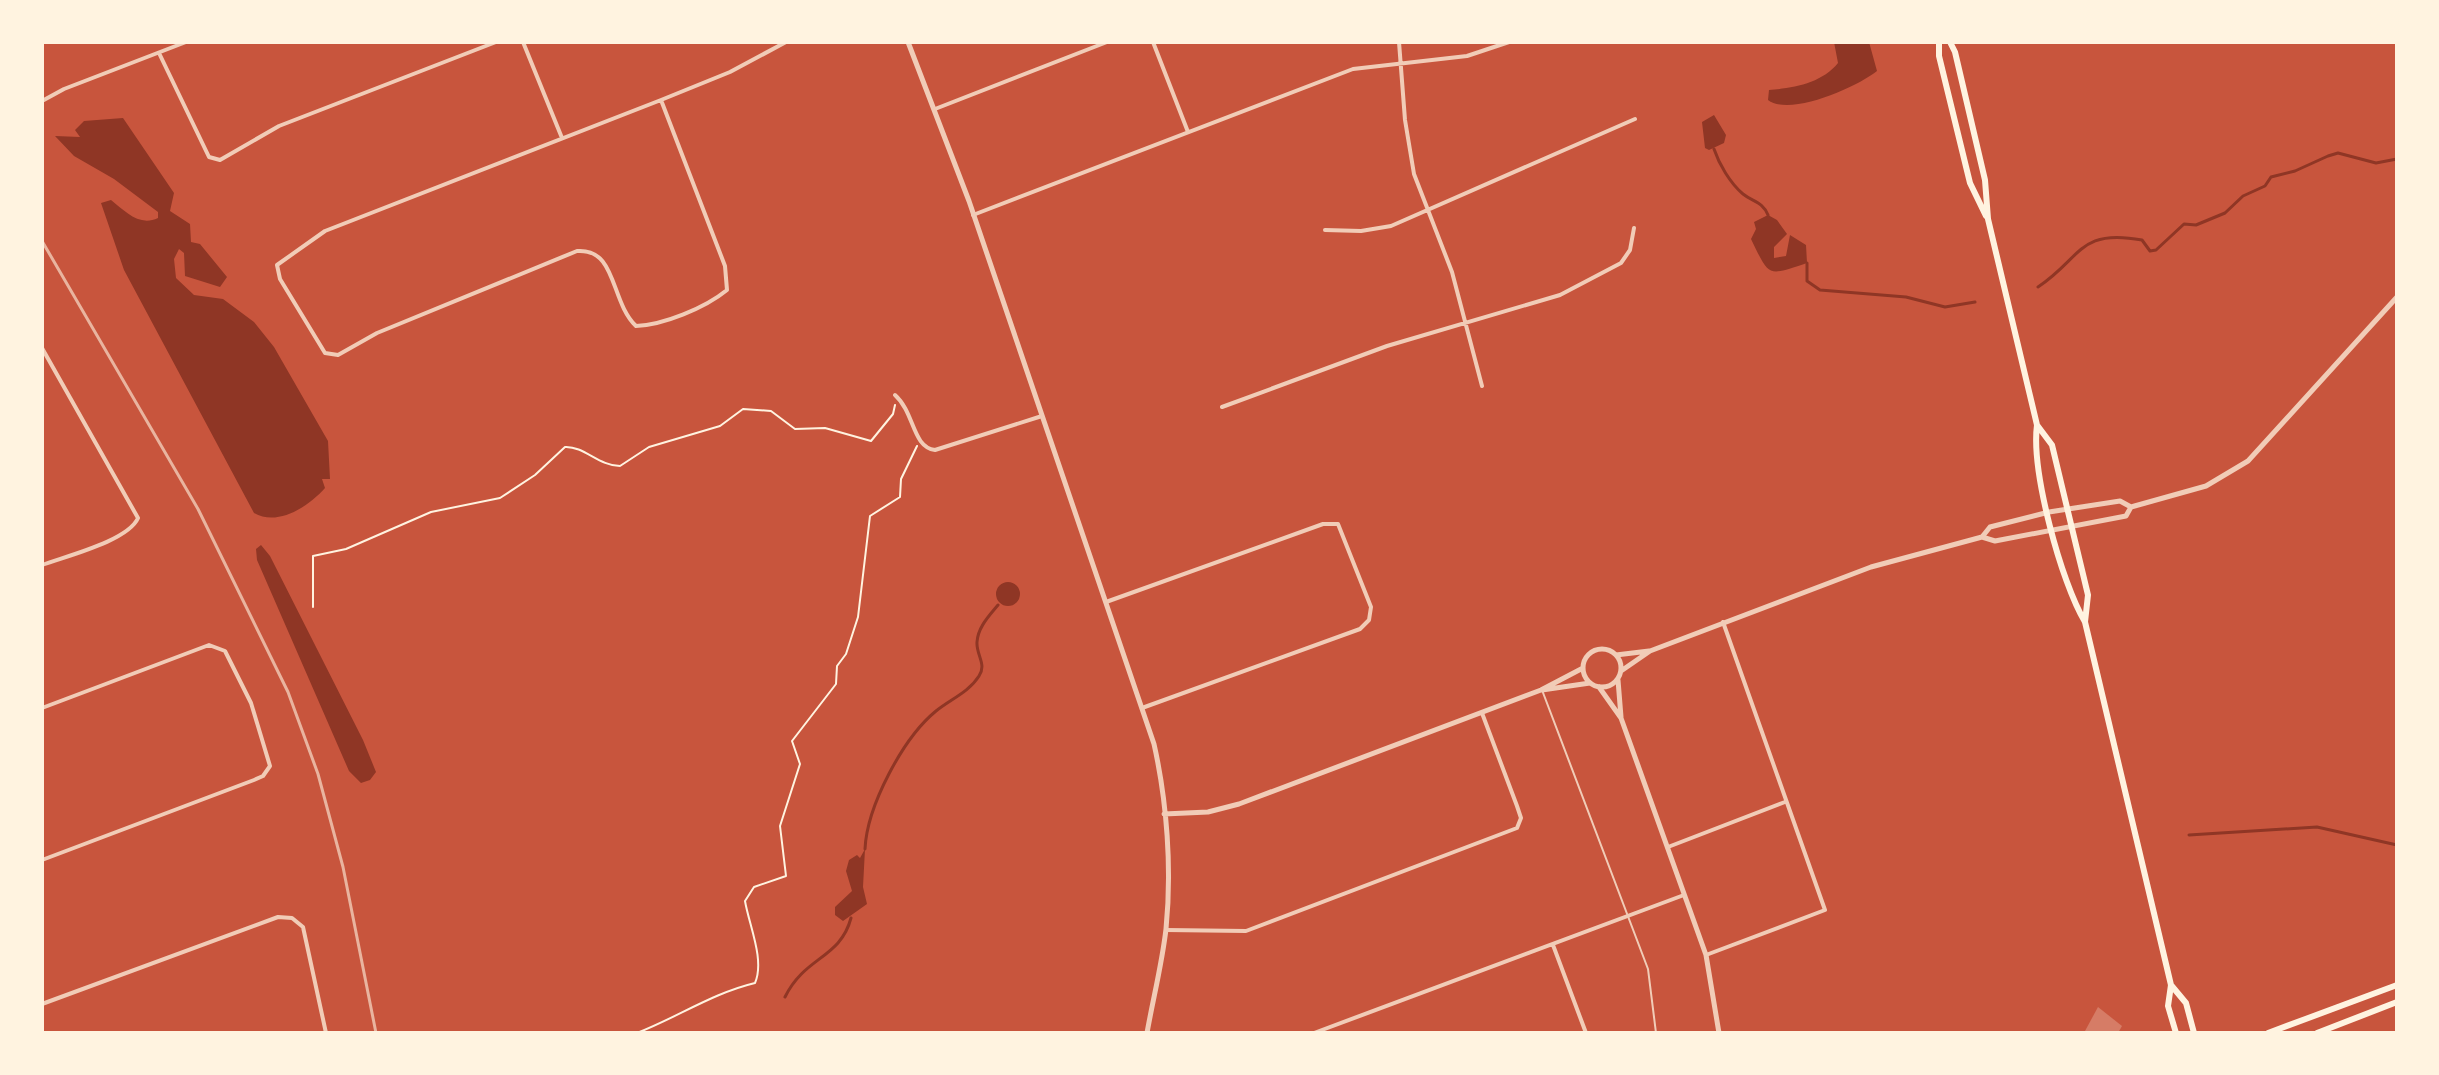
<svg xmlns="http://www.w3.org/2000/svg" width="2439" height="1075" viewBox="0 0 2439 1075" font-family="'IBM Plex Sans',sans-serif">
  <rect width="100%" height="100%" fill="#c8553d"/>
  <path fill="#8f3625" d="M 1834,42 L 1869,42 L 1877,71 C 1857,87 1790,117 1768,100 L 1769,90 C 1794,88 1822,83 1838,63 Z
    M 1714,115 L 1726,135 L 1724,143 L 1709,150 L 1705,148 L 1702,122 Z
    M 123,118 L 174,193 L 170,211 L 190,224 L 191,242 L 200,244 L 227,277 L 220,287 L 185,276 L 184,253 L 179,249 L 174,259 L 176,278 L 194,295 L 223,299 L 254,322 L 274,347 L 328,441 L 330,479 L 322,479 L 325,488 C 309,506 278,527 254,513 L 124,270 L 101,203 L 111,200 C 125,211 139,227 158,218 L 158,212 L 114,179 L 74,156 L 55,136 L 80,137 L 75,130 L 84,121 Z
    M 1768,215 L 1777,220 L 1787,234 L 1774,247 L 1774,258 L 1786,256 L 1790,235 L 1806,245 L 1807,263 C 1767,276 1770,278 1751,239 L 1756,229 L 1754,222 Z
    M 261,545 L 270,556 L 363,740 L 376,772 L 370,780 L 361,783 L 349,771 L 257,560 L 256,549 Z
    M996 594a12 12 0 1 1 24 0a12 12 0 1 1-24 0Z
    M 865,849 L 863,887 L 867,904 L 843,921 L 835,915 L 835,907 L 852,891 L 846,871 L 849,860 L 857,855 L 860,858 Z"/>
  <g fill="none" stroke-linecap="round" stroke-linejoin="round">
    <path stroke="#8f3625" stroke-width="3" d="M 1714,149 C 1719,164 1730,183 1743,194 C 1753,202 1763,202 1768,215
      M 1807,263 L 1807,281 L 1820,290 L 1906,297 L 1945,307 L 1975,302
      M 2038,287 C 2082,258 2078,228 2142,240 L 2150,251 L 2156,250 L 2184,224 L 2196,225 L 2225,213 L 2243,196 L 2265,186 L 2271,177 L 2295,171 L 2328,156 L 2338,153 L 2376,163 L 2397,159
      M 2189,835 L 2317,827 L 2397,845
      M 865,849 C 867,806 903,738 936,711 C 951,699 969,692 979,676 C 987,664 976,655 977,642 C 978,627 989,616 998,605
      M 785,997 C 805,956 840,959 851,918"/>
  </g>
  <path fill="#d67c66" d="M 2098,1007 L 2122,1026 L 2118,1033 L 2085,1031 Z"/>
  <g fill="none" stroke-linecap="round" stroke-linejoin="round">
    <path stroke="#fff3e0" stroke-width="2" d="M 313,607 L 313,556 L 346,549 L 431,512 L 500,498 L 535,475 L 565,447 C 584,446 599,466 620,466 L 649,447 L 720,426 L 743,409 L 771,411 L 795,429 L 825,428 L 871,441 L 893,414 L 895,405
      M 637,1033 C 678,1017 713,993 755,983 C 765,960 749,925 745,901 L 754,887 L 786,876 L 780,826 L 800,764 L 792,741 L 836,684 L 837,666 L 846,654 L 858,617 L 870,516 L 900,497 L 901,479 L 917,446"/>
    <path stroke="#f1ccb7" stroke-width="2" d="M 1542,690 L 1648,969 L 1656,1033"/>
    <path stroke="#f1ccb7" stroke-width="4" d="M 523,42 L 562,138
      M 1153,42 L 1188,132
      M 1399,42 L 1405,120 L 1414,174 L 1452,272 L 1482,386
      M 159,53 L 209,157 L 220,160 L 279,126 L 496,42
      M 661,100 L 725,266 L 727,290 C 705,308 663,325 636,326 C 610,301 617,248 577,251 L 377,333 L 338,355 L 325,353 L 280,279 L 277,265 L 325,231 L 661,100 L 730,72 L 786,42
      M 42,101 L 64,89 L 186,42
      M 935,109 L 1107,42
      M 973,215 L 1353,69 L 1467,56 L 1509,42
      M 1325,230 L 1361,231 L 1391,226 L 1635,119
      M 42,348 L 138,518 C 128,541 66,556 42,565
      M 895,395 C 915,413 912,447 935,450 L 1042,416
      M 1222,407 L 1387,346 L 1560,295 L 1621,263 L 1630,250 L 1634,228
      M 1106,602 L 1323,524 L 1338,524 L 1371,607 L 1369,620 L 1360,629 L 1142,708
      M 42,708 L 209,645 L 225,651 L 251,703 L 270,766 L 263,776 L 254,780 L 42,860
      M 1668,847 L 1785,802
      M 1166,930 L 1246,931 L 1517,828 L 1521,818 L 1517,806 L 1482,713
      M 1553,945 L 1586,1033
      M 1706,955 L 1825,910 L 1723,622
      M 42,1004 L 278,917 L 292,918 L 303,927 L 326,1033
      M 1314,1033 L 1684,895"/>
    <path stroke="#f1ccb7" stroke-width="5" d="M 908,42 L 969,201 L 1154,744 C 1167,802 1172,869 1166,929 C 1162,964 1153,999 1147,1033
      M 1982,537 L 1990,527 L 2049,512 L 2120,501 L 2131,507
      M1583 668a19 19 0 1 1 38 0a19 19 0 1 1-38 0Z
      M 1616,655 L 1649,651
      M 1621,671 L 1650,651 L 1871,567 L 1982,537 L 1995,541 L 2126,516 L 2131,507 L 2206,486 L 2248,461 L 2397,297
      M 1618,680 L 1621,717
      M 1599,687 L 1621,718 L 1706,955 L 1719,1033
      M 1542,690 L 1590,683
      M 1164,814 L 1208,812 L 1239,804 L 1541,690 L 1583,668"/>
    <path stroke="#fff3e0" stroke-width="6" d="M 1939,42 L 1939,56 L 1970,183 L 1986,216
      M 1950,42 L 1955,52 L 1985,180 L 1988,219 L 2037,425 C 2031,471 2061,582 2085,622 L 2171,985 L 2168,1006 L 2176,1033
      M 2037,425 L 2052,445 L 2088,595 L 2085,622
      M 2171,985 L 2186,1003 L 2194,1033
      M 2268,1033 L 2397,985
      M 2317,1033 L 2397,1002"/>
    <path stroke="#e9b49f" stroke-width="3" d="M 42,241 L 198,509 L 288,692 L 318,774 L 343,867 L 376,1033"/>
  </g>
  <rect width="2439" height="1075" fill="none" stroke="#fff3e0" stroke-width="88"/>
</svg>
